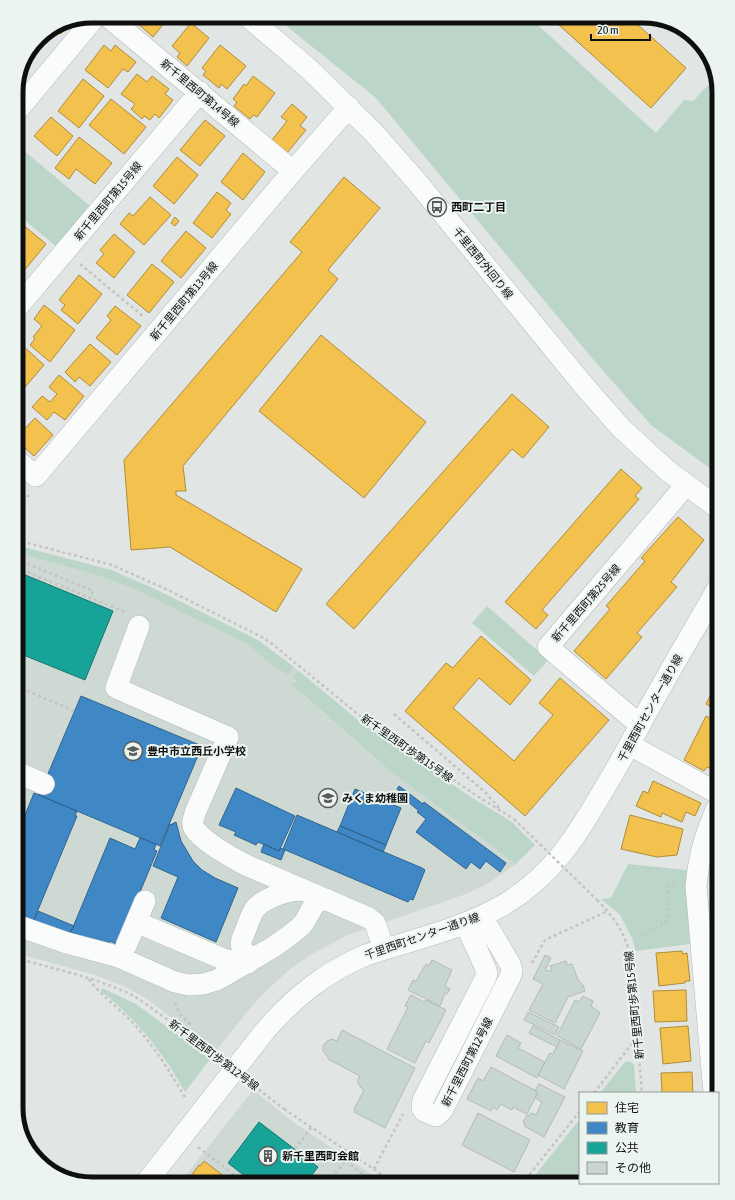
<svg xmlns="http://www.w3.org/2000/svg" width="735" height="1200" viewBox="0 0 735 1200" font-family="'Asap Condensed','Noto Sans JP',sans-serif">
  <rect width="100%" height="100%" fill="#e1e5e3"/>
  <path fill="#ced9d3" d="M 16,553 L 94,574 L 132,588 L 247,644 L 268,662 L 288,674 L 294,667 L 299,671 L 293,678 L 298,682 L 292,684 L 306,698 L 391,772 L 516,864 L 487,884 L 466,894 L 348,935 L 312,954 L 290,969 L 264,993 L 251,1007 L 216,1051 L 148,1000 L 128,988 L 95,975 L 16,953 Z
    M 253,1090 L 296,1124 L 386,1184 L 179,1184 Z"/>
  <path fill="#bbd6c9" d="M 274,16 L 528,16 L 656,133 L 684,100 L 693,101 L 709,84 L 718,87 L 719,92 L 719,475 L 651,425 L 591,357 L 376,98 Z
    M 16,144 L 90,206 L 57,247 L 16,213 Z
    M 16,545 L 111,570 L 153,588 L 258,640 L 294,667 L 288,675 L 268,662 L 247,644 L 132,588 L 94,574 L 16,553 Z
    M 487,606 L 548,660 L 534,676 L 472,623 Z
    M 299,671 L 358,720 L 373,731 L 471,797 L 512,822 L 535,845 L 516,864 L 391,772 L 291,684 L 298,682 L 292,678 Z
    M 628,864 L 687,870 L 687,901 L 690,944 L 636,951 L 632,938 L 620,915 L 601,899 L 611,898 Z
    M 102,988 L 136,1004 L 210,1059 L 185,1092 C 164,1053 136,1019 101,991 Z
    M 629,1061 L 633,1063 L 634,1065 L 636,1093 L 600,1093 L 625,1062 Z
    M 580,1119 L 580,1183 L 644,1184 L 528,1184 Z"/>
  <path fill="#f2c14e" stroke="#ae8c3b" d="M 142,16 L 170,16 L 153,37 L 137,23 Z
    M 549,16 L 628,16 L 686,68 L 651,108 Z
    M 72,20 L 61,34 L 54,28 L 63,22 Z
    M 191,23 L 209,38 L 187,66 L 177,57 L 180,53 L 172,46 Z
    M 39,38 L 42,40 L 34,50 L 37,53 L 24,69 Z
    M 104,45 L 111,51 L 115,45 L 136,62 L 128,72 L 123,69 L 108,88 L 85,70 Z
    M 220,45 L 246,66 L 227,89 L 221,84 L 219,88 L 203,75 L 206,71 L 202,68 Z
    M 137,74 L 147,82 L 152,76 L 169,89 L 165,94 L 173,100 L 159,118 L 155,114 L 150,120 L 144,116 L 142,119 L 131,109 L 135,104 L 121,94 Z
    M 253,76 L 275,93 L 257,117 L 253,115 L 250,119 L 234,106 L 237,102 L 233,99 L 244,84 L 246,86 Z
    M 83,79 L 104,96 L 79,128 L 58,111 Z
    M 111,99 L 146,127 L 124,154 L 89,125 Z
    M 292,104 L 307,117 L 300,126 L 306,130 L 287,153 L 272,140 L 287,121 L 281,117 Z
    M 51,117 L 73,136 L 57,156 L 34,136 Z
    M 205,120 L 225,136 L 200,166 L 180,150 Z
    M 79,137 L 112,163 L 95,184 L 76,169 L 69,179 L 55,168 Z
    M 243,153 L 265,172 L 243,200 L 221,182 Z
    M 177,157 L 198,175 L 174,204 L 153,186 Z
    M 344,177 L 380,208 L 328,270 L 338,279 L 183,466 L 186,491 L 176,491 L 176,495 L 302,569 L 276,612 L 170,547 L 131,550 L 124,460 L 302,252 L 290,242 Z
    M 217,192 L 231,203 L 226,210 L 231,214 L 212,238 L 193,223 Z
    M 150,197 L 171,215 L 144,245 L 120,224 L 129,213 L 133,216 Z
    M 175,217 L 179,221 L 175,226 L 171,223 Z
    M 23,225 L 46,244 L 23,272 L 16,266 L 16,234 Z
    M 186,231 L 206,248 L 181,278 L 161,261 Z
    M 114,234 L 135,252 L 114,278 L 96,263 L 104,254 L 100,250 Z
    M 152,264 L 174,282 L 149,313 L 127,295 Z
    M 79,275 L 102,294 L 78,324 L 61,310 L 65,305 L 59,300 Z
    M 44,305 L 75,330 L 50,362 L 30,345 L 35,339 L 33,337 L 42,326 L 34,319 Z
    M 115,306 L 141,326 L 117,355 L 96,338 L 111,320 L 107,316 Z
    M 321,335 L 426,422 L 364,498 L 259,411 Z
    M 21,344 L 44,365 L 20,393 L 16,389 L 16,350 Z
    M 90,344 L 111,362 L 90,386 L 79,377 L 75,382 L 65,372 Z
    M 59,375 L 84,396 L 65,420 L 54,412 L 47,420 L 32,407 L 42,396 L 50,402 L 57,394 L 49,387 Z
    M 512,394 L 549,427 L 523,458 L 512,449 L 354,629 L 326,604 Z
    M 35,418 L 53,435 L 34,456 L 16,440 L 16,438 Z
    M 621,469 L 642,488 L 635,496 L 639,499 L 542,610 L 548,615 L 536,629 L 505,602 Z
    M 678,517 L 704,540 L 671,582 L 677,587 L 637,633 L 642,637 L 606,679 L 574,651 L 610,609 L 606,606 L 645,561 L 641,558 Z
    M 481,636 L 531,680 L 510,705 L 479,678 L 453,708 L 514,761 L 553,715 L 539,703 L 560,678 L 609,720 L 525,816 L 405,711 L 446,663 L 453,668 Z
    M 719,680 L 719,711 L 706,704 Z
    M 706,716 L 719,723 L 719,765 L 716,771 L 707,767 L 704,771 L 684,760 Z
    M 653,781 L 701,803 L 695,816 L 686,812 L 682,822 L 662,813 L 661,817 L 636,806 L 643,791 L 648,793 Z
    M 630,815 L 683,829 L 677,855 L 657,857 L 621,849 Z
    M 719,869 L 719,885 L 716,885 L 715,870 Z
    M 682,951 L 683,954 L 687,953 L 690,981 L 685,981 L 685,983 L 659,986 L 656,953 Z
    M 686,990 L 687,1021 L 655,1022 L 653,991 Z
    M 688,1026 L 691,1061 L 663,1064 L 660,1028 Z
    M 692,1072 L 693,1093 L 662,1093 L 661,1073 Z
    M 204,1161 L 234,1184 L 185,1184 L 199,1165 L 200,1166 Z"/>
  <path fill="#3f88c5" stroke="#30648e" d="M 81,696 L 202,746 L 160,846 L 39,795 Z
    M 399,786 L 423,804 L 424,802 L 506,863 L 500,872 L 486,861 L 480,869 L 471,862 L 466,869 L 416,832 L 426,819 L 417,812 L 419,811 L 408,802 L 410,799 L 397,789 Z
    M 236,788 L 295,816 L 279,851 L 258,842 L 256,845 L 234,835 L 236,832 L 219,825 Z
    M 355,789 L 401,808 L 386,845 L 340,826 Z
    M 34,793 L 77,811 L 75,816 L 77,816 L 33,922 L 16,915 L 16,837 Z
    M 297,815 L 422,868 L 425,870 L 413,900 L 410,899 L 408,902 L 283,849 Z
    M 176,822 L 181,841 L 193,861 L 202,870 L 215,878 L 238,888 L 216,942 L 161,918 L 178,877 L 153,866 L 170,824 L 173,825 L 172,824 Z
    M 340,826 L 386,845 L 383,852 L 337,832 Z
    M 110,838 L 135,849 L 140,838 L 156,844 L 154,850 L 157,851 L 118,945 L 110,941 L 108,947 L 71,932 Z
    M 264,844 L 279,851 L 280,848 L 285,850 L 281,860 L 261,852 Z
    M 38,911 L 74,926 L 68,936 L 33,922 Z"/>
  <path fill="#17a398" stroke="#14776f" d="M 18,572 L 113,611 L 85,680 L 16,652 L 16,577 Z
    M 259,1122 L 318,1167 L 305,1184 L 255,1184 L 228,1163 Z"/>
  <path fill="#c7d6ce" stroke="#b7bab8" d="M 545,955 L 551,958 L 545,970 L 549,971 L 552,971 L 550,966 L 566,961 L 567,965 L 572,964 L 578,980 L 583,985 L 585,991 L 568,997 L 555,1023 L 529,1010 L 543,984 L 533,979 Z
    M 432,960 L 452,970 L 445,986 L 450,989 L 447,994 L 445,993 L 440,1006 L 408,990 L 413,980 L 416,981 L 424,967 L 425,967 L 426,964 L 429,966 Z
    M 411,995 L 424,1002 L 426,1000 L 446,1010 L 429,1043 L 426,1041 L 415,1063 L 387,1049 L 408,1007 L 405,1006 Z
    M 583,996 L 593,1001 L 591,1006 L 600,1013 L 581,1049 L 557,1036 L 575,1000 L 579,1002 Z
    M 528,1012 L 559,1027 L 555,1035 L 524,1020 Z
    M 533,1026 L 560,1040 L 557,1047 L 529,1033 Z
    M 342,1030 L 415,1068 L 385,1128 L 354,1112 L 355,1110 L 354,1109 L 364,1090 L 361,1088 L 358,1083 L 358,1079 L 360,1076 L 328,1059 L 328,1057 L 323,1051 L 323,1046 L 326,1042 L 331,1039 L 337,1041 Z
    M 507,1035 L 521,1043 L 518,1048 L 545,1062 L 537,1078 L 496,1056 Z
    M 560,1040 L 583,1051 L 564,1089 L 538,1075 L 550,1053 L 553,1054 Z
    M 491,1067 L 538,1092 L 527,1114 L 513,1107 L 512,1110 L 501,1104 L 497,1110 L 493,1107 L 491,1111 L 467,1099 L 478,1078 L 483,1081 Z
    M 539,1084 L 565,1097 L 544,1137 L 524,1126 L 525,1123 L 523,1122 L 527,1115 L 529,1116 L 531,1113 L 536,1115 L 542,1102 L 535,1098 L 538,1092 L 535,1091 Z
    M 478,1113 L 530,1140 L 514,1172 L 462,1145 Z"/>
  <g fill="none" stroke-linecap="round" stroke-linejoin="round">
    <defs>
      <path id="minor" d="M 107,16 L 293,171
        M 247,16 L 308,68 L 374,133 L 417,182 L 585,387 L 622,429 L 668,471 L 719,509
        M 16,112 L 96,16
        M 16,309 L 200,92
        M 16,460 L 36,476 L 293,171 L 349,107
        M 139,626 L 116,688 L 228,737 L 195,813 C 194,818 191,823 194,828 C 202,841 232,858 246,865 L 369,918 L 375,923 L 384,949
        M 640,725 L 548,647 L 686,485
        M 630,745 L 719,794
        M 16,772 L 44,784
        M 305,891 C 291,888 263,898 254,910 C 249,919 246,930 242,939 L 241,944 L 243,953 C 247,955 250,957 255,956 C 264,955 295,932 302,925 C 311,915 311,900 327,899
        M 136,922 L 223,959 L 240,963 L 248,963
        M 465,923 L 485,967 L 487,974 L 485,979 L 423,1100 L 422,1108 L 424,1111 L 436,1116 L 442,1111 L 511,975 L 512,970 L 510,964 L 482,916
        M 16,925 L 67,943 L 116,956 L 175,982 L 189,985 L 203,984 L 217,980 L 262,954
        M 126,946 L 145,901
        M 714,1093 L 696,886 C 699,854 706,832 719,803
        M 145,1184 L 264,1032 C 293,998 324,973 366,955 C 412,940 462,929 505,904 C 551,876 575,839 601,794 C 615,771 628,748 640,725 C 665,678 693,632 719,586"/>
    </defs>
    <use href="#minor" stroke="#b6b8b7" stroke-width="22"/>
    <path stroke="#c3c4c3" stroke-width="2.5" stroke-dasharray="3 3" stroke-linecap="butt" d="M 80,264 L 144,317
      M 16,511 L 29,495
      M 16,540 L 112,565 L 168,590 L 260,636 L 271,643 L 360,716 L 474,794 L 514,819
      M 16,559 L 93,591 L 90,598
      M 16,570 L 19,569 L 125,612
      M 16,686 L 74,711
      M 394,714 L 485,792 L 500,809
      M 597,900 C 614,917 625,933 631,957 L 642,1093
      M 639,937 L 667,921 L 668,885 L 675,885
      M 16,958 C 54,969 94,977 130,994 C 150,1005 168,1021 187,1035
      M 532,963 L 545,940 L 608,911
      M 89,979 C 101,996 119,1008 133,1023 C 154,1046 170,1072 186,1099
      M 175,1003 L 180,1014 L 190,1024 L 184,1033
      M 594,1093 L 637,1037
      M 284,1109 L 396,1184
      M 198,1147 L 241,1180 L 243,1184
      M 295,1149 L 311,1128
      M 346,1161 L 375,1184
      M 374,1169 L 403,1114
      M 328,1183 L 351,1154
      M 312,1184 L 319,1176 L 329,1184
      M 522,1184 L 580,1111"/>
    <use href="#minor" stroke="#fafbfb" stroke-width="21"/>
    <path stroke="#c3c4c3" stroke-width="2.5" stroke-dasharray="3 3" stroke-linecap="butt" d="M 514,819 L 597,900
      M 187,1035 L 284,1109"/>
  </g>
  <defs>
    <symbol id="bus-ring" viewBox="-11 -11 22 22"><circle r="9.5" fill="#ecf4f0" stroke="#585b59" stroke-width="1.5"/><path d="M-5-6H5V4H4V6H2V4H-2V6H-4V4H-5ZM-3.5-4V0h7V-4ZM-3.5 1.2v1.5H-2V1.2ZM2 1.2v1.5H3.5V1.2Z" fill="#585b59"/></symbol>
    <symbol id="school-ring" viewBox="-11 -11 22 22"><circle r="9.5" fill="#ecf4f0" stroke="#585b59" stroke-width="1.5"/><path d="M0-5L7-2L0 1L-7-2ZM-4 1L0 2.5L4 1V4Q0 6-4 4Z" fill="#585b59"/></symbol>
    <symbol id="building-ring" viewBox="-11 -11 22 22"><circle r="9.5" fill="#ecf4f0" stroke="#585b59" stroke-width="1.5"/><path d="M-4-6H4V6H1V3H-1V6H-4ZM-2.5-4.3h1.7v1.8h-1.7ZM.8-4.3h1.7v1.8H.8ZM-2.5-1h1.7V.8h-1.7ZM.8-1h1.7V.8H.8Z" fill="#585b59"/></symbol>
  </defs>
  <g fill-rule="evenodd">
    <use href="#bus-ring" x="426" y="196" width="22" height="22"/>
    <use href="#school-ring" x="122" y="740" width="22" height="22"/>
    <use href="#school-ring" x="317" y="787" width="22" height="22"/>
    <use href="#building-ring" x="257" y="1145" width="22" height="22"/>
  </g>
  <g text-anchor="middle" stroke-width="4" stroke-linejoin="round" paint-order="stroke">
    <g font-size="11" fill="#0e100f" stroke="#ecf4f0">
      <text transform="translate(200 93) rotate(40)" y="4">新千里西町第14号線</text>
      <text transform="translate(108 201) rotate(-50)" y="4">新千里西町第15号線</text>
      <text transform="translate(483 263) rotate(51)" y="4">千里西町外回り線</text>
      <text transform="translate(184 301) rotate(-50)" y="4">新千里西町第13号線</text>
      <text transform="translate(586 603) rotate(-49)" y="4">新千里西町第25号線</text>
      <text transform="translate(650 708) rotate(-61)" y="4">千里西町センター通り線</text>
      <text transform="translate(407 748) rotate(35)" y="4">新千里西町歩第15号線</text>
      <text transform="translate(422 936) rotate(-19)" y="4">千里西町センター通り線</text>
      <text transform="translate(634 1005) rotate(-96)" y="4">新千里西町歩第15号線</text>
      <text transform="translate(214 1055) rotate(37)" y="4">新千里西町歩第12号線</text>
      <text transform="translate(467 1062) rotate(-63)" y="4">新千里西町第12号線</text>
    </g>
    <g font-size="11" font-weight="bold" fill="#0e100f" stroke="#ecf4f0" text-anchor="start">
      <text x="451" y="211">西町二丁目</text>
      <text x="147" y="755">豊中市立西丘小学校</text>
      <text x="342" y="802">みくま幼稚園</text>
      <text x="282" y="1160">新千里西町会館</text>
    </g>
  </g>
  <path d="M0 0H735V1200H0ZM92 23H643A69 69 0 0 1 712 92V1108A69 69 0 0 1 643 1177H92A69 69 0 0 1 23 1108V92A69 69 0 0 1 92 23Z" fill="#ecf4f0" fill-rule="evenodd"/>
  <path fill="none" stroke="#0e100f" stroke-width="5" d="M92 23H643A69 69 0 0 1 712 92V1108A69 69 0 0 1 643 1177H92A69 69 0 0 1 23 1108V92A69 69 0 0 1 92 23Z"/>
  <rect x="579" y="1092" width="140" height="92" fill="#ecf4f0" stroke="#939996"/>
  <rect x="587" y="1102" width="20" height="12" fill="#f2c14e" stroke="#939996"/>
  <text x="615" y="1112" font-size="12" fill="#0e100f">住宅</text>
  <rect x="587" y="1122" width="20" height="12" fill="#3f88c5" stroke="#939996"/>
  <text x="615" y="1132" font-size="12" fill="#0e100f">教育</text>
  <rect x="587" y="1142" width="20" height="12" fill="#17a398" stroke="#939996"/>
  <text x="615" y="1152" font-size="12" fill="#0e100f">公共</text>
  <rect x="587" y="1162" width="20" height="12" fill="#c7d6ce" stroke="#939996"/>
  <text x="615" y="1172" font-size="12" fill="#0e100f">その他</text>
  <path d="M591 34v6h59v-6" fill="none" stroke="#0e100f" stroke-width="2"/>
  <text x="597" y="34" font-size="12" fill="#0e100f" stroke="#ecf4f0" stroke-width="3" paint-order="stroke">20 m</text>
</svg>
